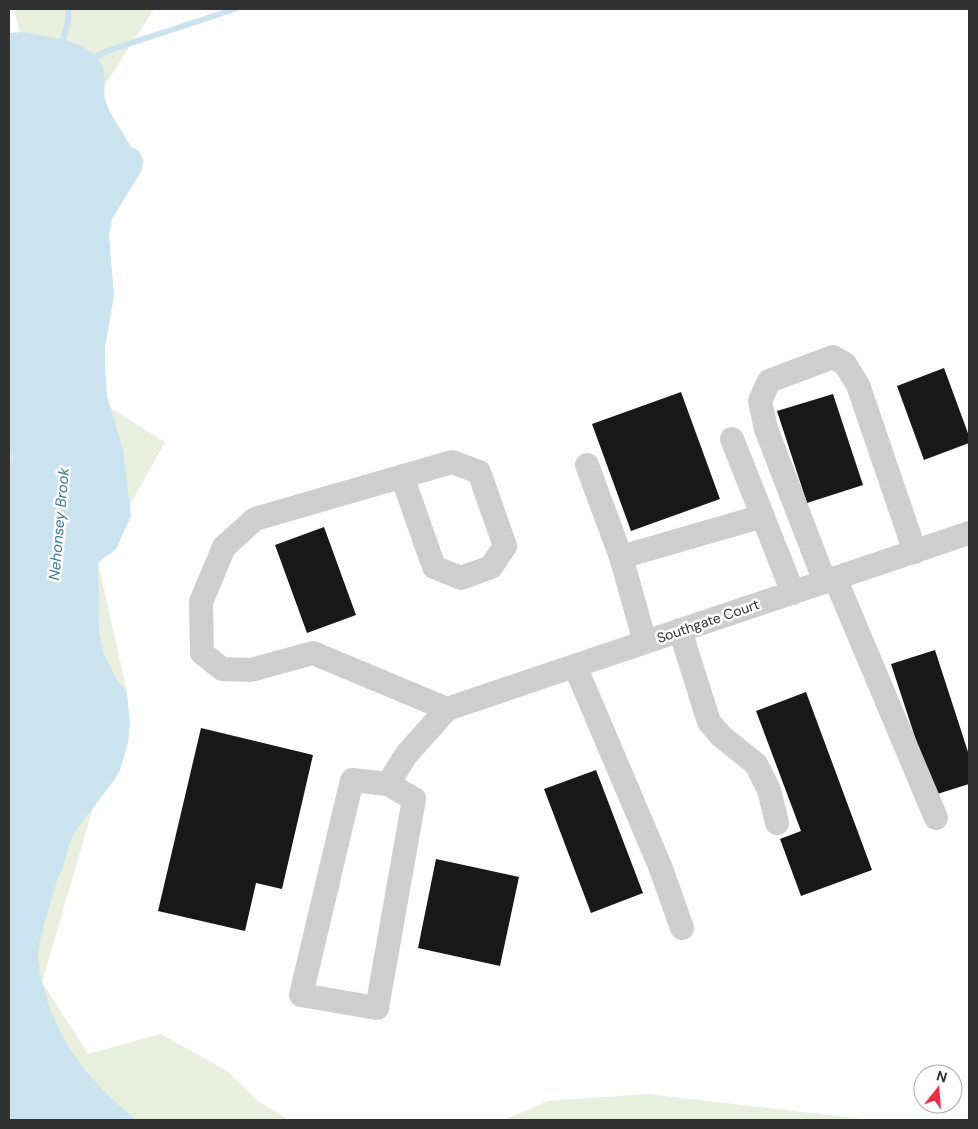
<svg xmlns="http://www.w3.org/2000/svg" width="978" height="1129" viewBox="0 0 978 1129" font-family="'DM Sans',sans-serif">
  <rect width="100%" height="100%" fill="#fff"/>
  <path fill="#e8efdf" d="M 14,9 L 154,9 L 82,120 L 25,54 Z
    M 9,353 L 68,381 L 165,442 L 98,563 L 127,692 L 42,982 L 88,1054 L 161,1034 L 227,1071 L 258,1101 L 289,1120 L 9,1120 Z
    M 647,1094 L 648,1094 L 870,1120 L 504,1120 L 548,1101 Z"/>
  <path fill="#cbe3ef" d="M 21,32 C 48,38 97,39 104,72 C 106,81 103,90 105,99 C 108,112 124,134 131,147 L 139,151 L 143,160 L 142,170 L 112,219 L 109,235 L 114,296 L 105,347 L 105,368 L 107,396 L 123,450 L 131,516 L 116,549 L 98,563 L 99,631 L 104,655 L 117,680 L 127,692 L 130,723 L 128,743 L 120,770 L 112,783 L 73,834 L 60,875 L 58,877 C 52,898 40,934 38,954 C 38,966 41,981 45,992 C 59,1046 94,1085 136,1120 L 9,1120 L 9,470 L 12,455 L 9,452 L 9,33 Z"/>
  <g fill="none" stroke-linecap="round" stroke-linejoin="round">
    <path stroke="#cbe3ef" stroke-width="6" d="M 60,48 C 64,36 70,23 68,9
      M 90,60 L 107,51 L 235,9"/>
  </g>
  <path fill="#181818" d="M 944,368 L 969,436 L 969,443 L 924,460 L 897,386 Z
    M 681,392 L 720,499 L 631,531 L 592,424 Z
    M 833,394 L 863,485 L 807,503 L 777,411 Z
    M 324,527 L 356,615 L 307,633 L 275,545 Z
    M 935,650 L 969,755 L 969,784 L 934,795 L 891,664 Z
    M 806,692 L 872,870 L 801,896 L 780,839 L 801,831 L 756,711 Z
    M 201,728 L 313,755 L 282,889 L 256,883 L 245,931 L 158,911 Z
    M 596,770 L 643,893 L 591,913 L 544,789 Z
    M 436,859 L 519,877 L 500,966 L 418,948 Z"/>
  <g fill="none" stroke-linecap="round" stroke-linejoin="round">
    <path stroke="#cecece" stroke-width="24" d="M 732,439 L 793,593
      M 587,465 L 621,557 L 645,642
      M 402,476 L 434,567 L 461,578 L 491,567 L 505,546 L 479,472 L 452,462 L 255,519 L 224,547 L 201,602 L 202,653 L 222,669 L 251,670 L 313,653 L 447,709
      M 621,557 L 763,516
      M 835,578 L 936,818
      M 825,582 L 766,429 L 760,401 L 769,381 L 833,357 L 845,364 L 858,385 L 915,552
      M 680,630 L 709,722 L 721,736 L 756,764 L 769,790 L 777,823
      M 575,666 L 660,866 L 682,928
      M 447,709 L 969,533
      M 388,784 L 414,799 L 377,1008 L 301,995 L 352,780 L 388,784 L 406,755 L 447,709"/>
  </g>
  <g text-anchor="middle" stroke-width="5" stroke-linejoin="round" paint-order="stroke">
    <g font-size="14" fill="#313131" stroke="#fff">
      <text transform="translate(708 621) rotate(-19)" y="5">Southgate Court</text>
    </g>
    <g font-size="15" font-style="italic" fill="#38799a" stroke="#fff">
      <text transform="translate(59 524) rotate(-85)" y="5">Nehonsey Brook</text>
    </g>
  </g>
  <rect width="978" height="1129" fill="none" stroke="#313131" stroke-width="20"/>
  <g transform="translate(938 1089) rotate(17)"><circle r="24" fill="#ffffff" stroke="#adadad"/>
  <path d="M0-4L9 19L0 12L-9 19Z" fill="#f12b42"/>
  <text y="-8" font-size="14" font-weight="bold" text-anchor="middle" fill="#313131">N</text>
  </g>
</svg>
